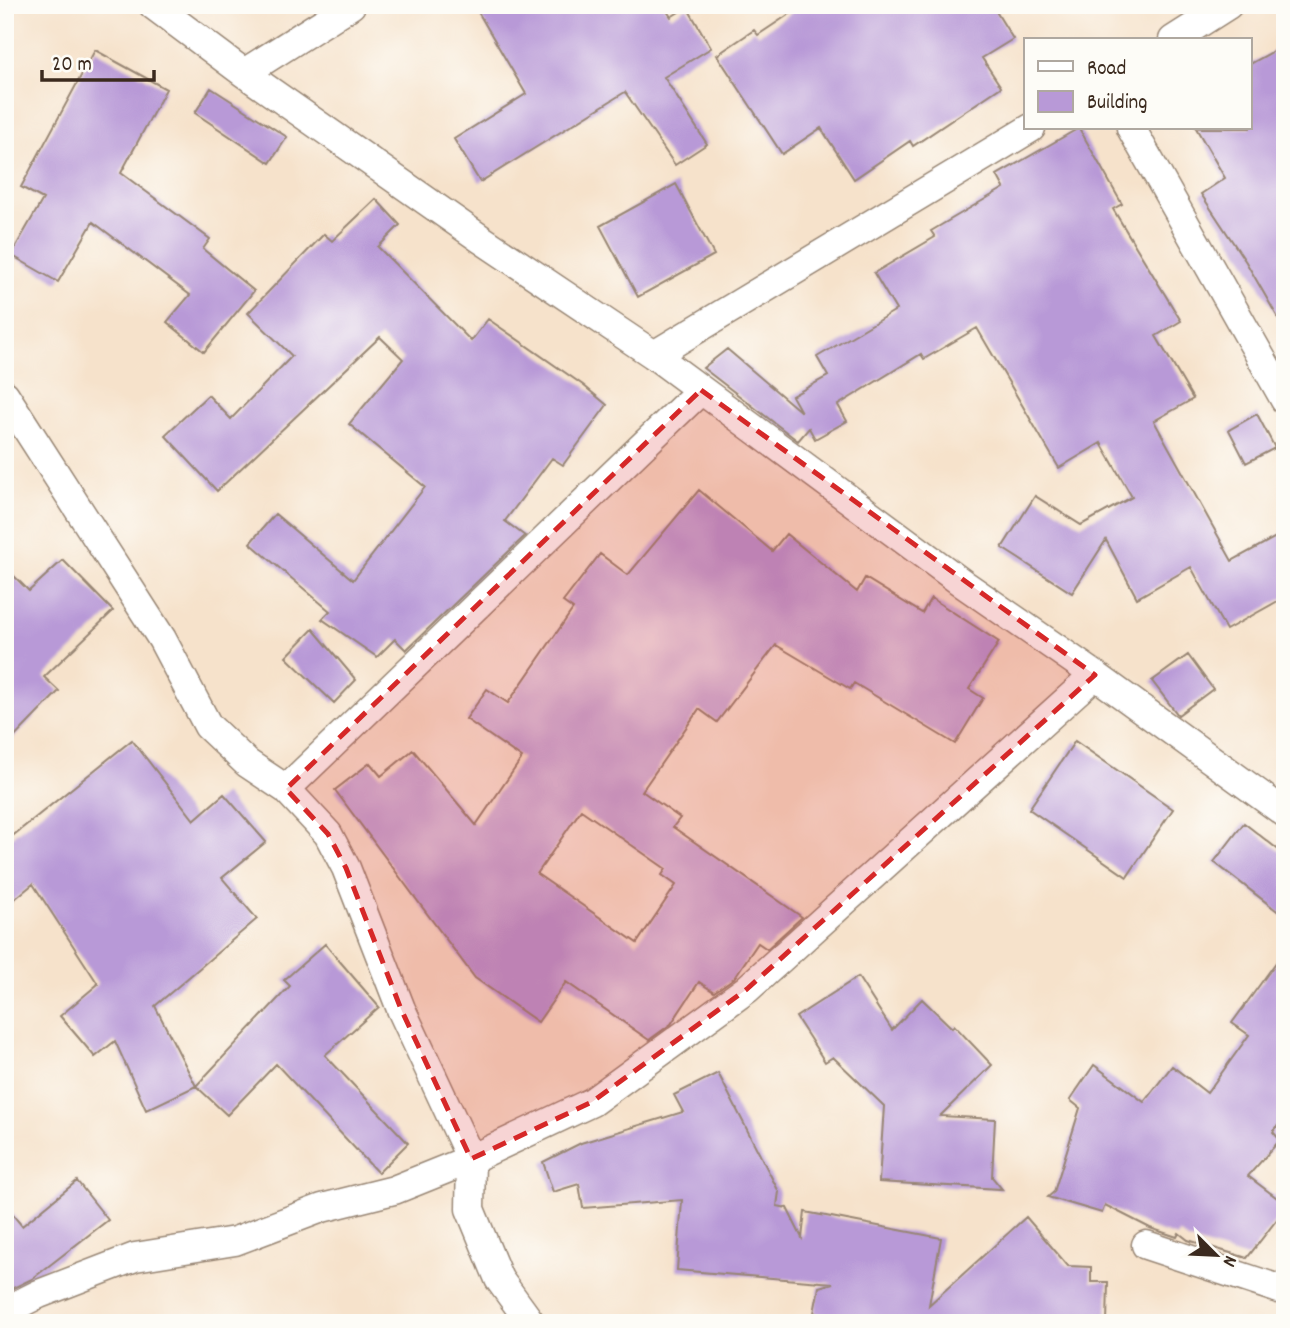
<svg xmlns="http://www.w3.org/2000/svg" width="1290" height="1328" viewBox="0 0 1290 1328" font-family="Dekko,sans-serif">
  <rect width="100%" height="100%" fill="#fdfcf7"/>
  <filter id="ink" filterUnits="userSpaceOnUse"><feTurbulence type="fractalNoise" baseFrequency=".0143" numOctaves="2"/><feDisplacementMap in="SourceGraphic" scale="14" xChannelSelector="R" yChannelSelector="G"/><feConvolveMatrix kernelMatrix="1 2 1 2 8 2 1 2 1" color-interpolation-filters="sRGB"/></filter>
  <filter id="wash" filterUnits="userSpaceOnUse"><feTurbulence type="fractalNoise" baseFrequency=".00686" numOctaves="4" result="noise"/><feDisplacementMap in="SourceGraphic" scale="28" xChannelSelector="R" yChannelSelector="G"/><feGaussianBlur stdDeviation="1.57" result="paint"/><feColorMatrix in="noise" values="0 0 0 0 0 0 0 0 0 0 0 0 0 0 0 0 0 1.4 0 .05"/><feComposite in="paint" operator="in"/></filter>
  <g filter="url(#wash)">
    <rect width="100%" height="100%" fill="#f6e2cb"/>
    <g id="blocks">
      <path fill="#b899d7" fill-rule="evenodd" d="M 474,5 L 663,5 L 671,17 L 687,7 L 711,48 L 664,77 L 707,144 L 675,165 L 625,92 L 480,182 L 454,139 L 526,94 Z
        M 803,5 L 992,5 L 1013,39 L 982,58 L 1001,87 L 913,146 L 910,141 L 854,179 L 821,128 L 782,154 L 717,55 L 754,30 L 758,35 Z
        M 1285,45 L 1285,330 L 1246,262 L 1201,194 L 1225,178 L 1196,128 L 1250,128 L 1250,64 Z
        M 95,50 L 166,89 L 121,173 L 210,239 L 203,249 L 254,291 L 204,352 L 167,322 L 190,295 L 93,222 L 58,282 L 11,255 L 43,199 L 21,187 Z
        M 211,88 L 287,137 L 270,163 L 195,113 Z
        M 1079,128 L 1122,204 L 1113,209 L 1181,321 L 1156,336 L 1193,399 L 1154,421 L 1232,561 L 1285,532 L 1285,597 L 1226,630 L 1191,567 L 1137,598 L 1106,540 L 1072,593 L 1002,548 L 1035,496 L 1081,525 L 1132,497 L 1101,443 L 1059,468 L 977,328 L 924,359 L 921,354 L 838,405 L 847,421 L 815,439 L 809,428 L 798,441 L 703,368 L 727,349 L 801,412 L 792,396 L 828,376 L 817,357 L 896,310 L 874,273 L 935,237 L 931,231 L 1004,188 L 997,175 Z
        M 676,184 L 714,255 L 638,297 L 600,226 Z
        M 376,199 L 400,225 L 378,247 L 471,341 L 488,319 L 583,385 L 607,405 L 563,465 L 552,458 L 505,521 L 525,536 L 406,650 L 395,639 L 377,657 L 322,619 L 330,611 L 250,543 L 275,514 L 353,580 L 425,487 L 349,424 L 403,359 L 380,337 L 217,491 L 165,435 L 208,395 L 231,419 L 292,356 L 248,313 L 324,234 L 332,241 Z
        M 1257,414 L 1275,448 L 1246,463 L 1229,430 Z
        M 699,490 L 772,551 L 786,534 L 857,592 L 865,578 L 922,613 L 931,598 L 999,642 L 969,689 L 983,698 L 955,744 L 854,683 L 850,689 L 776,645 L 717,722 L 699,709 L 642,791 L 680,818 L 673,827 L 802,917 L 767,949 L 758,943 L 734,978 L 714,992 L 699,982 L 671,1024 L 649,1040 L 566,982 L 538,1022 L 475,978 L 335,790 L 370,763 L 381,776 L 413,750 L 476,825 L 522,758 L 466,719 L 487,689 L 508,703 L 573,609 L 563,602 L 600,554 L 628,575 ZM 581,810 L 666,869 L 662,875 L 676,885 L 637,943 L 537,874 Z
        M 63,560 L 113,611 L 44,677 L 59,691 L 5,747 L 5,567 L 29,591 Z
        M 313,629 L 356,680 L 334,703 L 286,657 Z
        M 1188,655 L 1213,689 L 1178,715 L 1152,681 Z
        M 132,740 L 194,820 L 224,794 L 266,842 L 222,878 L 257,919 L 155,1006 L 196,1086 L 146,1110 L 115,1041 L 95,1057 L 60,1016 L 98,984 L 33,884 L 5,907 L 5,842 Z
        M 1075,741 L 1173,809 L 1127,877 L 1029,809 Z
        M 1244,823 L 1285,855 L 1285,917 L 1214,862 Z
        M 325,944 L 379,1007 L 325,1055 L 408,1143 L 378,1173 L 276,1064 L 227,1115 L 196,1086 L 290,986 L 284,980 Z
        M 1285,950 L 1285,1116 L 1273,1132 L 1280,1140 L 1248,1176 L 1285,1204 L 1285,1209 L 1247,1258 L 1188,1240 L 1179,1233 L 1177,1237 L 1150,1228 L 1105,1205 L 1102,1213 L 1048,1197 L 1054,1192 L 1080,1108 L 1070,1100 L 1094,1065 L 1144,1102 L 1172,1066 L 1207,1093 L 1249,1035 L 1232,1023 Z
        M 858,977 L 892,1030 L 922,999 L 952,1028 L 954,1025 L 992,1065 L 940,1116 L 995,1119 L 992,1177 L 1002,1189 L 879,1182 L 884,1106 L 833,1057 L 825,1062 L 796,1017 Z
        M 718,1073 L 779,1192 L 777,1206 L 787,1208 L 802,1238 L 805,1212 L 941,1238 L 929,1305 L 1026,1217 L 1068,1266 L 1091,1267 L 1091,1282 L 1108,1282 L 1107,1323 L 867,1323 L 814,1313 L 819,1287 L 833,1283 L 677,1270 L 682,1200 L 583,1208 L 579,1184 L 553,1192 L 543,1162 L 581,1143 L 683,1112 L 674,1095 Z
        M 77,1181 L 108,1220 L 32,1279 L 5,1292 L 5,1205 L 22,1226 Z"/>
    </g>
  </g>
  <g filter="url(#ink)">
    <use href="#blocks" fill-opacity="0" stroke="#988674" stroke-width="2"/>
    <g fill="none" stroke-linecap="round" stroke-linejoin="round">
      <defs>
        <path id="minor" d="M 153,5 L 244,73 L 481,239 L 654,355 L 965,585 L 1095,675 L 1285,813
          M 1173,40 L 1228,5
          M 244,73 L 351,5
          M 1131,128 L 1285,400
          M 654,355 L 1031,128
          M 5,395 L 162,639 L 208,726 L 247,763 L 286,789 L 328,834 L 346,868 L 401,1009 L 471,1159 L 394,1190 L 322,1208 L 235,1241 L 135,1257 L 39,1294 L 5,1311
          M 286,789 L 701,390
          M 1146,1245 L 1285,1291
          M 531,1323 L 499,1279 L 470,1209 L 471,1159 L 592,1102 L 747,989 L 1095,675"/>
      </defs>
      <use href="#minor" stroke="#988674" stroke-width="31"/>
      <use href="#minor" stroke="#fff" stroke-width="28"/>
    </g>
  </g>
  <path fill="#d62828" fill-opacity="0.2" stroke="#d62828" stroke-width="5" stroke-dasharray="14 9" stroke-linejoin="round" d="M 701,390 L 1095,675 L 747,989 L 592,1102 L 471,1159 L 401,1009 L 346,868 L 328,834 L 286,789 Z"/>
  <rect width="1290" height="1328" fill="none" stroke="#fdfcf7" stroke-width="28"/>
  <rect x="1024" y="38" width="228" height="91" fill="#fdfcf7" stroke="#afa8a0" stroke-width="2"/>
  <rect x="1038" y="61" width="35" height="10" fill="#ffffff" stroke="#afa8a0" stroke-width="2"/>
  <text x="1087" y="74" font-size="21" fill="#3b2a1e">Road</text>
  <rect x="1038" y="91" width="35" height="21" fill="#b899d7" stroke="#afa8a0" stroke-width="2"/>
  <text x="1087" y="108" font-size="21" fill="#3b2a1e">Building</text>
  <g transform="translate(1216 1255) rotate(114)" stroke="#fdfcf7" stroke-width="5" paint-order="stroke">
  <path d="M0-5L12 26L0 18L-12 26Z" fill="#3b2a1e"/>
  <text y="-10" font-size="19" font-weight="bold" text-anchor="middle" fill="#3b2a1e">N</text>
  </g>
  <path d="M42 70v10h112v-10" fill="none" stroke="#3b2a1e" stroke-width="3.5"/>
  <text x="52" y="70" font-size="21" fill="#3b2a1e" stroke="#fdfcf7" stroke-width="5" paint-order="stroke">20 m</text>
</svg>
